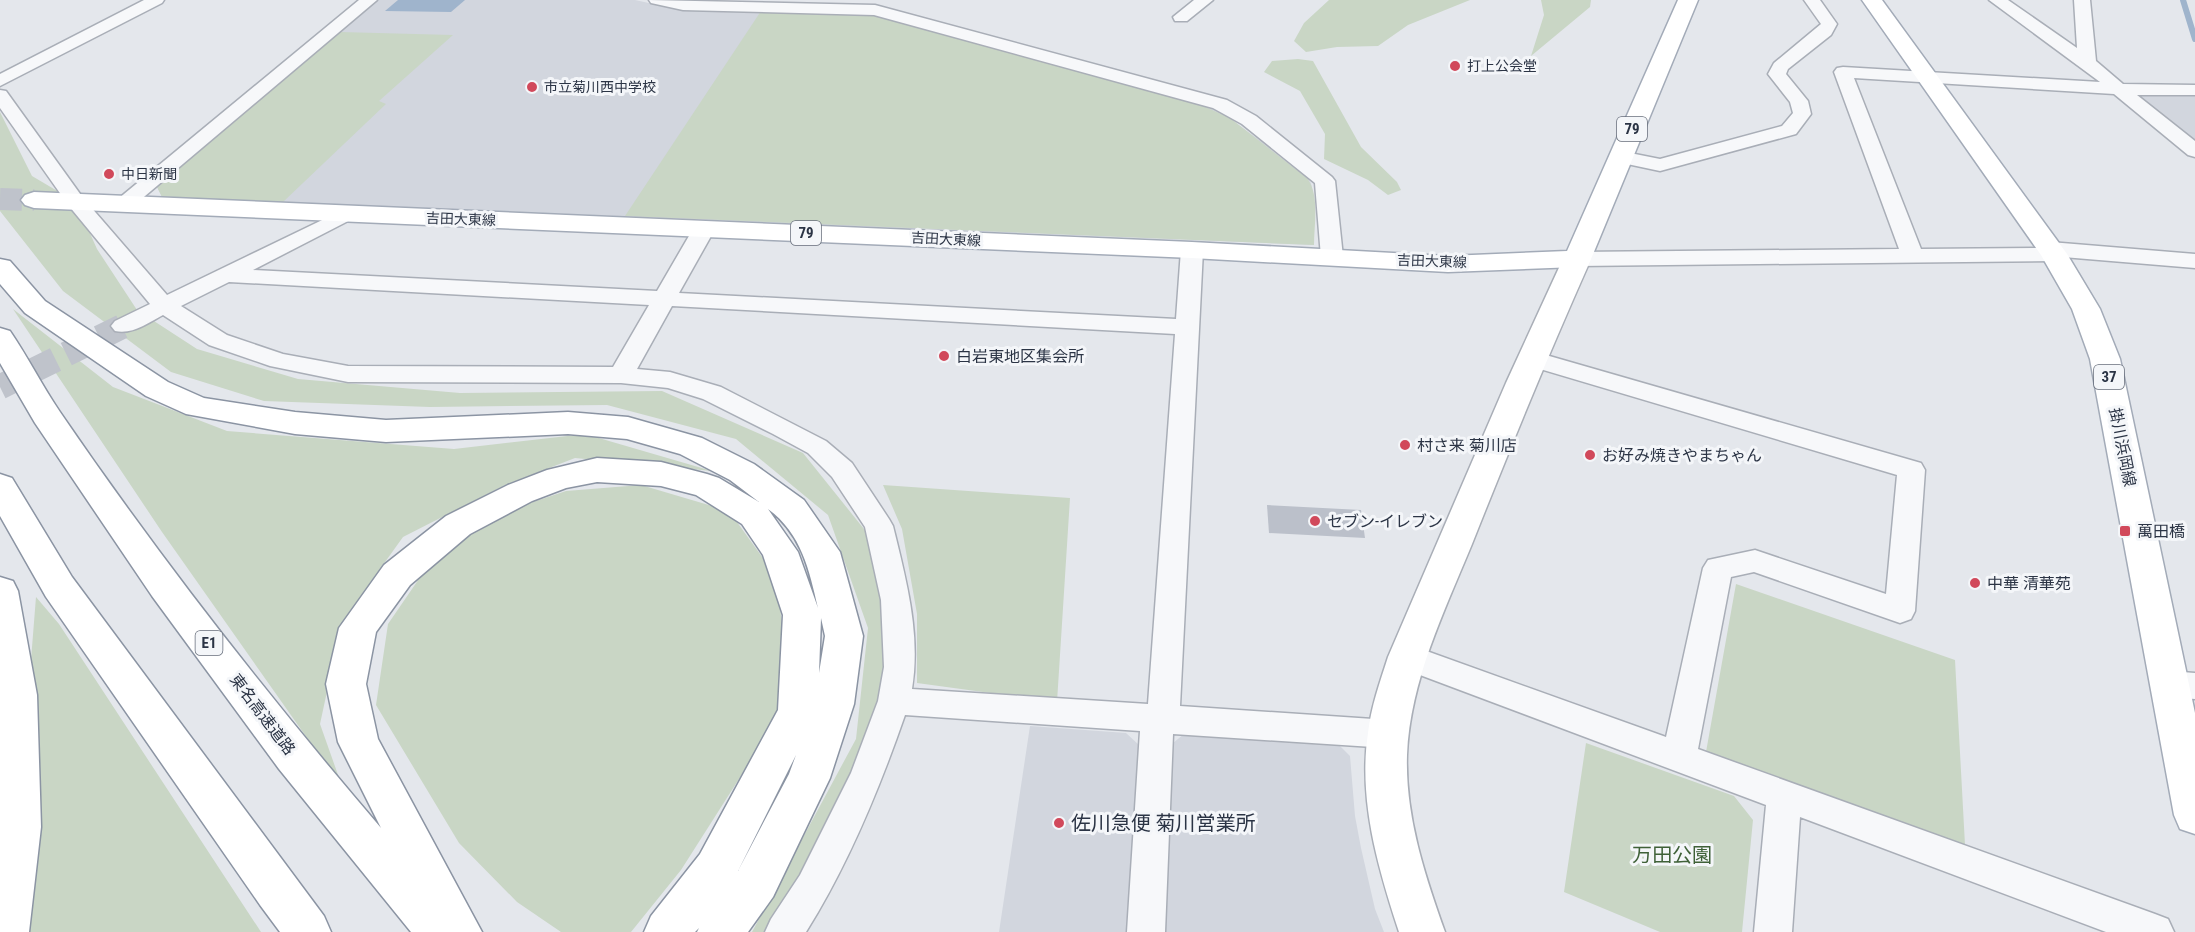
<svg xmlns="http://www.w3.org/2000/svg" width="2195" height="932" viewBox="0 0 2195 932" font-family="'Roboto Condensed','Noto Sans JP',sans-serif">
  <rect width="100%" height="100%" fill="#e4e7ec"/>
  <path fill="#d2d6de" d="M 378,0 L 635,0 L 676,9 L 761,11 L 1217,110 L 1268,146 L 1307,178 L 1311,183 L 1314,200 L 1314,245 L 162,197 L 157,187 Z
    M 2126,91 L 2195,92 L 2195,146 Z
    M 1030,726 L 1126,733 L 1139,745 L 1126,932 L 999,932 Z
    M 1184,734 L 1338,744 L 1350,756 L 1355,816 L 1361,848 L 1375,909 L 1384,932 L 1165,932 L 1173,743 Z"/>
  <path fill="#c9d6c5" d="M 1329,0 L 1470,0 L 1408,25 L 1378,46 L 1337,47 L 1306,52 L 1294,41 L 1304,23 Z
    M 1541,0 L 1591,0 L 1590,7 L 1531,56 L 1544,15 Z
    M 761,11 L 880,16 L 1201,105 L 1230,118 L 1307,178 C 1320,195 1314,225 1314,245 L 625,216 Z
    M 340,32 L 453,35 L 379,101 L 386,104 L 283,202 L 162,197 L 157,187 Z
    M 1298,59 L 1313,61 L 1361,147 L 1397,182 L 1401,190 L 1388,195 L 1368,180 L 1324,159 L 1325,134 L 1300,91 L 1264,72 L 1272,61 Z
    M 0,112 L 32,176 L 76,202 L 97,249 L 137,310 L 197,349 L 298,379 L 460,393 L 662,391 L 803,453 L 868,534 L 891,624 L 874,738 L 769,932 L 752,932 L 856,739 L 868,628 L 828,515 L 736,439 L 607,405 L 430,407 L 264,401 L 171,372 L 63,291 L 0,211 Z
    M 13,309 L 113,387 L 227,431 L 454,449 L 585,434 L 712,471 L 575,458 L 503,486 L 403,537 L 342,622 L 320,724 L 343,789 L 162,532 Z
    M 641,485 L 729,511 L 776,576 L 787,663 L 774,724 L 681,870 L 631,932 L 561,932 L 517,902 L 459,843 L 376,705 L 388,624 L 436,554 L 509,510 L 566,491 Z
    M 883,485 L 1070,498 L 1057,702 L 917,683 L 917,614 L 902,529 Z
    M 1736,584 L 1955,660 L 1965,845 L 1706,752 Z
    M 36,597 L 59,624 L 261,932 L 6,932 L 16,848 Z
    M 1586,743 L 1734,796 L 1753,820 L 1742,932 L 1660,932 L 1564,892 Z"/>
  <path fill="#9fb4cc" d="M 398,0 L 465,0 L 451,12 L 385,11 Z"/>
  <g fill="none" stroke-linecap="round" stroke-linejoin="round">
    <path stroke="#9fb4cc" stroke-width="6" d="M 2183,0 L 2195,39"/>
  </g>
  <path fill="#bbc0ca" d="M 1267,505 L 1361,510 L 1365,538 L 1269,533 Z"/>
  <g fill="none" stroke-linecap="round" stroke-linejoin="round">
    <path stroke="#bfc3cb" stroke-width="25" stroke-dasharray="25 12" stroke-linecap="butt" d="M 0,387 L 123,326"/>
    <path stroke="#bfc3cb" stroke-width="22" stroke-dasharray="22 11" stroke-linecap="butt" d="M 0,199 L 34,200"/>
    <defs>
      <path id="street" d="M 144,0 L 164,0 L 162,3 L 0,86 L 0,74 Z
        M 359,0 L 377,0 L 132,207 L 125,209 L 118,207 L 115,203 L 118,199 Z
        M 649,0 L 875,5 L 1227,100 L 1256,116 L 1332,177 L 1335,181 L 1343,257 L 1340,262 L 1332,264 L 1324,262 L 1321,257 L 1315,183 L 1242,124 L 1213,108 L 874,15 L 683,10 L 651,3 Z
        M 1194,0 L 1213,0 L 1187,21 L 1175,21 L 1173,17 Z
        M 1804,0 L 1820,0 L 1837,24 L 1831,35 L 1788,69 L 1786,74 L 1808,101 L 1811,114 L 1796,134 L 1660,171 L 1613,161 L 1610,157 L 1613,153 L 1620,151 L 1660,159 L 1782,126 L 1793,113 L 1790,102 L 1768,74 L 1774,63 L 1821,24 Z
        M 1989,0 L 2008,0 L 2077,48 L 2074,0 L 2090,0 L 2096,61 L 2123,84 L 2195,85 L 2195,95 L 2137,95 L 2195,141 L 2195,157 L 2188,155 L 2114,94 L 1854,78 L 1921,249 L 2040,248 L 2042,244 L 2050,242 L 2195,254 L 2195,268 L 2063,257 L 2054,261 L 1577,266 L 1569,264 L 1566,259 L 1569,254 L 1577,252 L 1899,249 L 1834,72 L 1837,68 L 1843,67 L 2100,82 Z
        M 0,90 L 6,91 L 83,198 L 167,295 L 347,208 L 354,210 L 358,214 L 354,218 L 253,270 L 657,291 L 693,229 L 696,224 L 704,223 L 712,224 L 715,229 L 679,293 L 1176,319 L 1181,250 L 1184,245 L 1192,243 L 1200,245 L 1203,250 L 1180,706 L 1388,720 L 1400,724 L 1405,734 L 1400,744 L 1388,748 L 1173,734 L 1165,932 L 1127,932 L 1140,731 L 905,715 C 879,790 848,865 806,932 L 765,932 L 771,919 L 800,875 L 851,773 L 878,701 L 884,667 L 881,600 L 865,527 L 832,477 L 808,453 L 773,434 L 703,399 L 668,388 L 621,383 L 348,382 L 270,366 L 209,345 L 163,315 C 148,323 132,335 115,331 L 111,326 L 115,321 L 150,304 L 69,206 L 0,108 ZM 229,282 L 649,305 L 613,367 L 348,366 L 283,354 L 227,335 L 181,306 ZM 672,306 L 1175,334 L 1148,704 L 912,689 C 921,634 906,579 893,526 L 889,519 L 852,463 L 826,441 L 721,387 L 670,372 L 637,369 Z
        M 1532,351 L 1921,463 L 1925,470 L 1915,611 L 1911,619 L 1900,623 L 1754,572 L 1731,577 L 1698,749 L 2155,914 L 2168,919 L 2174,932 L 2106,932 L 1800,817 L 1792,932 L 1754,932 L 1766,805 L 1396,666 L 1391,657 L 1396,648 L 1407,644 L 1666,737 L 1703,568 L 1708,560 L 1755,550 L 1886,594 L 1897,475 L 1523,364 L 1520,359 L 1523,354 Z
        M 2169,671 L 2195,673 L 2195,699 L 2169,697 L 2158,693 L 2153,684 L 2158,675 Z"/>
      <path id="secondary" d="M 1577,251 L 1587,253 L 1591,259 C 1549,353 1510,448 1472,544 C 1444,612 1410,681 1407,755 C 1405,816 1425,876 1445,932 L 1399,932 C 1378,868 1358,800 1368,733 C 1371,707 1380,682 1388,657 L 1506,383 L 1563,259 L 1567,253 Z"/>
      <path id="primary" d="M 1678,0 L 1698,0 L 1591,259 L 1587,265 L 1577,267 L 1448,272 L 1192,258 L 34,208 L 25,205 L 21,200 L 25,195 L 34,192 L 1192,242 L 1448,256 L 1567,251 Z
        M 1862,0 L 1882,0 L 2067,254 L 2100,309 L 2120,359 L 2195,713 L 2195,834 L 2180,829 L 2174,815 L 2090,359 L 2072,309 L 2041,255 Z"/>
      <path id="highway" d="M 0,259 L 10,261 L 45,301 L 168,382 L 204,398 L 295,412 L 386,420 L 568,412 L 628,417 L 702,438 L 754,464 L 804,500 L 840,552 L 863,636 L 854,704 L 830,778 L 773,897 L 748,932 L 697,932 L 699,928 L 695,932 L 644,932 L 651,916 L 700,854 L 778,710 L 783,615 L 763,555 L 742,524 L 696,495 L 661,486 L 597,482 L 566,488 L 532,501 L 470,534 L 410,585 L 376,632 L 366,684 L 378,739 L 482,932 L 411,932 L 279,769 L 152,596 L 35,423 L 0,363 L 0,328 L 10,331 C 28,357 42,386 60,412 C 159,557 267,695 381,828 L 338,742 L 326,684 L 339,628 L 384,565 L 446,516 L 508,485 L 547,470 L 597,458 L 661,462 L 707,474 L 719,478 L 759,502 L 730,480 L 680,454 L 627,439 L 568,434 L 386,442 L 295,434 L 186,414 L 146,396 L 25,313 L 0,284 ZM 768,509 C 802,534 809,570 818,608 L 798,552 ZM 821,618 L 825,636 L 819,673 ZM 796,755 L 789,774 L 738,871 Z
        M 0,474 L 12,478 L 72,577 L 324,916 L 331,932 L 280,932 L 260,905 L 46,597 L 0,516 Z
        M 0,577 L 13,581 L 18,591 L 37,695 L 41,827 L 29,932 L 0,932 Z"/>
    </defs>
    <use href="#street" stroke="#a9aeb7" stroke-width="3"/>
    <use href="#secondary" stroke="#a9aeb7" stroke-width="3"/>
    <use href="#primary" stroke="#a3abb8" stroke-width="3"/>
    <use href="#highway" stroke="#8b94a3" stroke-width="3"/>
    <use href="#street" fill="#f7f8fa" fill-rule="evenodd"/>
    <use href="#secondary" fill="#fff" fill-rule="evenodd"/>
    <use href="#primary" fill="#fff" fill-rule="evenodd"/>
    <use href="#highway" fill="#fff" fill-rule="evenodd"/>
  </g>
  <g fill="#d1495b" stroke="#f4f6f9" stroke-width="2">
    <circle cx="1455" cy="66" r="6"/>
    <circle cx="532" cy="87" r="6"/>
    <circle cx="109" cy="174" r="6"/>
    <circle cx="944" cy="356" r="6"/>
    <circle cx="1405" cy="445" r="6"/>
    <circle cx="1590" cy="455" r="6"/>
    <circle cx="1315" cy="521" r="6"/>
    <rect x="2119" y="525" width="12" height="12" rx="3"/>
    <circle cx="1975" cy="583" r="6"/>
    <circle cx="1059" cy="823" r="6"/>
  </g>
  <g text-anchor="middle" stroke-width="6" stroke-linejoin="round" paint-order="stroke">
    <g font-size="14" fill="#2b3445" stroke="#f4f6f9" text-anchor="start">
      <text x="1467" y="71">打上公会堂</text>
      <text x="544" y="92">市立菊川西中学校</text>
      <text x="121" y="179">中日新聞</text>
    </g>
    <g font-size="14" fill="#2b3445" stroke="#f4f6f9">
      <text transform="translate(461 219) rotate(2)" y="5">吉田大東線</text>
      <text transform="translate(946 239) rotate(3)" y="5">吉田大東線</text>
      <text transform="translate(1432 261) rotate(2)" y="5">吉田大東線</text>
    </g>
    <g fill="#f4f6f9" stroke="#676e7b" stroke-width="1.5">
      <rect x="1617" y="117" width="30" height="24" rx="4.5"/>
      <rect x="791" y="221" width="30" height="24" rx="4.5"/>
      <rect x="2094" y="365" width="30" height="24" rx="4.5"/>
      <rect x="195.5" y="631" width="27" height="24" rx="4.5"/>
    </g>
    <g font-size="15" font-weight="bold" fill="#2b3445">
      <text x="1632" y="134">79</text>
      <text x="806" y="238">79</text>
      <text x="2109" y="382">37</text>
      <text x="209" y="648">E1</text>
    </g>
    <g font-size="16" fill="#2b3445" stroke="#f4f6f9" text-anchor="start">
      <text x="956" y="362">白岩東地区集会所</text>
      <text x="1417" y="451">村さ来 菊川店</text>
      <text x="1602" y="461">お好み焼きやまちゃん</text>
      <text x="1327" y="527">セブン-イレブン</text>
      <text x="2137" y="537">萬田橋</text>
      <text x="1987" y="589">中華 清華苑</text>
    </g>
    <g font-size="16" fill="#2b3445" stroke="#f4f6f9">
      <text transform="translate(2123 447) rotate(79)" y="6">掛川浜岡線</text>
      <text transform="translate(263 714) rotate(53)" y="6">東名高速道路</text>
    </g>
    <g font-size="20" fill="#2b3445" stroke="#f4f6f9" text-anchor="start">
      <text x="1071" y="830">佐川急便 菊川営業所</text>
    </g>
    <g font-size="20" fill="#3f6138" stroke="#f4f6f9">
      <text x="1672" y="862">万田公園</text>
    </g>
  </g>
</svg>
